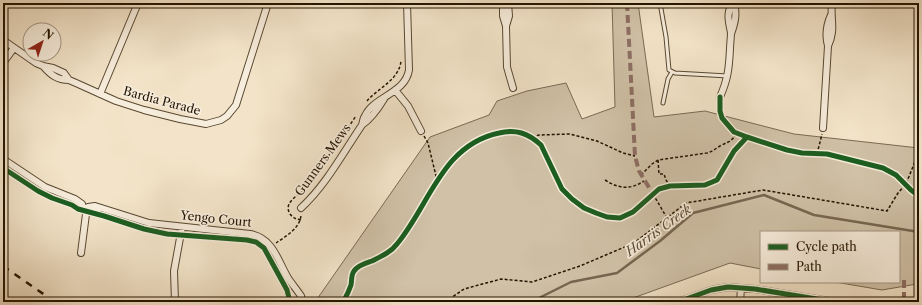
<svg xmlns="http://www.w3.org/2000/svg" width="922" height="305" viewBox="0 0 922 305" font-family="'Libre Caslon Text',serif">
  <rect width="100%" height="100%" fill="#f3e4c9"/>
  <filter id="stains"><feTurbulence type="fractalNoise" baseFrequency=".005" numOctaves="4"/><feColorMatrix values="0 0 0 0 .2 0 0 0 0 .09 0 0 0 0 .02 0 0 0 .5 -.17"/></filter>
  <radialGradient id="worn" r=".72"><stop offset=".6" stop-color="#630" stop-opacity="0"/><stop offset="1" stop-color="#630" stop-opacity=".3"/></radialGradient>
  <path fill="#d0c1a7" stroke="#7a6a54" d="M 612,3 L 638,3 L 654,117 L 705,111 L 794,134 L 919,148 L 919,285 L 917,284 L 882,290 L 835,282 L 899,282 L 899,232 L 761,232 L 761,269 L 730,263 L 622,302 L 315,302 L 430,137 L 489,115 L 497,101 L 527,91 L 566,83 L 582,119 L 615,107 Z"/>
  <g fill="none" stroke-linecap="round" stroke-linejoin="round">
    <path stroke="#766650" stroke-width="2.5" d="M 531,302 L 571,282 L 617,273 L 660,241 L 693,213 L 764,195 L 814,215 L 919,232"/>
    <defs>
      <path id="lane" d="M 660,3 L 666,37 L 669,70 L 675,73 L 728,76
        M 663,103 L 668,79 L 672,72"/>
      <path id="street" d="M 503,3 L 503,16 L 506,26 L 507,67 L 513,88
        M 506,26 L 509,16 L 508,3
        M 731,34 C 735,23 737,14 734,3
        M 3,40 L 36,63 L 43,66 L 53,68 L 64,73 L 69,80 L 76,83 L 116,101 L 144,110 L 180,119 L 206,124 L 221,120 L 227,116 L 236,105 L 268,3
        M 828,46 C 825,35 826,26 831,15
        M 3,63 L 14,48
        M 43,66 C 51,75 57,80 69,80
        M 395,90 L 408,106 L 421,131
        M 100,94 L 138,3
        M 720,97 C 728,79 729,68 730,49 C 730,44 731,38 731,33 C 729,21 726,15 732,3
        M 362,125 C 372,118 378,109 384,99
        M 823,128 L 828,46 C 836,29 830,20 832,3
        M 3,159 L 45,187 L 75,199 L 82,204 L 86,214 L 81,253
        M 301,208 C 326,185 343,153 362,125 C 363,122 363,118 365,116 C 374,96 405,94 409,70 L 407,3
        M 85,210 L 88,207 L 95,206 L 149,223 L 250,234 C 273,238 278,261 288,278 C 292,284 297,290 301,296
        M 85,210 L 91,212 L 99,208
        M 175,302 L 174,271 L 182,227
        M 678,302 L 711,290 L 728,287 L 755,289 L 835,302
        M 740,302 L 741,288"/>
    </defs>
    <use href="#lane" stroke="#584832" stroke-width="5"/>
    <use href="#street" stroke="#584832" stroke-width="8"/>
    <path stroke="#241400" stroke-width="1.5" stroke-dasharray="3 2" stroke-linecap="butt" d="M 367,101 C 378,88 399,80 401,61
      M 424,136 L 428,143 L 437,180
      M 532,137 L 539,135 L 570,134 L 597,141 L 623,153 L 635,156
      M 817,154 L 822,134
      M 658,160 L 659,174 L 664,174 L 666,180 L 670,186
      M 641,175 L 652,164 L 658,160 L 707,153 C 714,151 717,147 722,145 C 730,141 732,141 737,133
      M 605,180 C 619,189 630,190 644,181
      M 653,194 L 667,218
      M 301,220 C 296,219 293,218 290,214 C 282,201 302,194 308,186 L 356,116
      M 276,243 C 286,236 301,228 301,214
      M 841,299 L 861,302
      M 445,302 L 464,289 L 501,279 L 532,282 L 580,266 L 634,243 L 686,203 L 763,190 L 887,211 L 898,193 L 906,184 L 918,154 L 919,145
      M 665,302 L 671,300"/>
    <use href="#lane" stroke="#f7eddc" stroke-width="3"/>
    <use href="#street" stroke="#f7eddc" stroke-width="6"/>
    <path stroke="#241400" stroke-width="2.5" stroke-dasharray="7 7" stroke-linecap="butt" d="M 3,266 L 55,302"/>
    <path stroke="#8d6e63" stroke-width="4" stroke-dasharray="8 4" stroke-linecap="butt" d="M 627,3 L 635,156 L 639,171 L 653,194
      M 904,280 L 904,297"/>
    <defs>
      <path id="cycleway" d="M 720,97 L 720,111 L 722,118 L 734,132 L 747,137
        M 3,168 L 38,191 L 52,198 L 72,205 L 78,209 L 104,216 L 144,229 L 167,234 L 247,240 L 256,242 L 264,248 L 287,290 L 290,302
        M 343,302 C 346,297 349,291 351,285 C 352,280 351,275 354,271 C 358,265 366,263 372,261 C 382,256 391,252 397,244 C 430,204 442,145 499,133 C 516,129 528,133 541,145 L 562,189 L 572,199 L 584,208 L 596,213 L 607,217 L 620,218 L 633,212 L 659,189 L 670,186 L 705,185 L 717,180 L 734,151 L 747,137 L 787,150 L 802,153 L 827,154 L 883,168 L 896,175 L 911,190 L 919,196
        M 678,302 L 711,290 L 728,287 L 755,289 L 835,302"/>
    </defs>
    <use href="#cycleway" stroke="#f7eddc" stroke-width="8"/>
    <use href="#cycleway" stroke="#1b5e20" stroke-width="5"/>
  </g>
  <g text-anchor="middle" stroke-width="3.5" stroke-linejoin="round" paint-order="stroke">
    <g font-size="12" fill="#241400" stroke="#f7eddc">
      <text transform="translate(162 101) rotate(15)" y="4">Bardia Parade</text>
      <text transform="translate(323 160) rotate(-54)" y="4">Gunners Mews</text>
      <text transform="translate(216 219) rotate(6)" y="4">Yengo Court</text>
    </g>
    <g font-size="13" font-style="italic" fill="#5b4b35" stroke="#f7eddc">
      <text transform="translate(658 230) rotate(-36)" y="5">Harris Creek</text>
    </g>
  </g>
  <rect width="922" height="305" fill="none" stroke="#f3e4c9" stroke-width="16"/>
  <rect x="4" y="4" width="914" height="297" fill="none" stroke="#241400" stroke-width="2"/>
  <rect x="8" y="8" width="906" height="289" fill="none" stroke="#241400"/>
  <rect x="760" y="231" width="140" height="52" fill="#f7eddc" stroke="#a39684"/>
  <rect x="768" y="244" width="20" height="6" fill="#1b5e20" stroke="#a39684"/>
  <text x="796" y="251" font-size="12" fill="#241400">Cycle path</text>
  <rect x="768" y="264" width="20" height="6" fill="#8d6e63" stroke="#a39684"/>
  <text x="796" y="271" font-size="12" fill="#241400">Path</text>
  <g transform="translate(42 42) rotate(39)"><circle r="19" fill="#f7eddc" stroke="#a39684"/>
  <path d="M0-3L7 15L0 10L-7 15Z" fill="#8f2418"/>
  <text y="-6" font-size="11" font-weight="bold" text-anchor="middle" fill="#241400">N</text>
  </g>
  <rect width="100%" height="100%" filter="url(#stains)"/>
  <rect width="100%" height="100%" fill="url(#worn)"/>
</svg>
